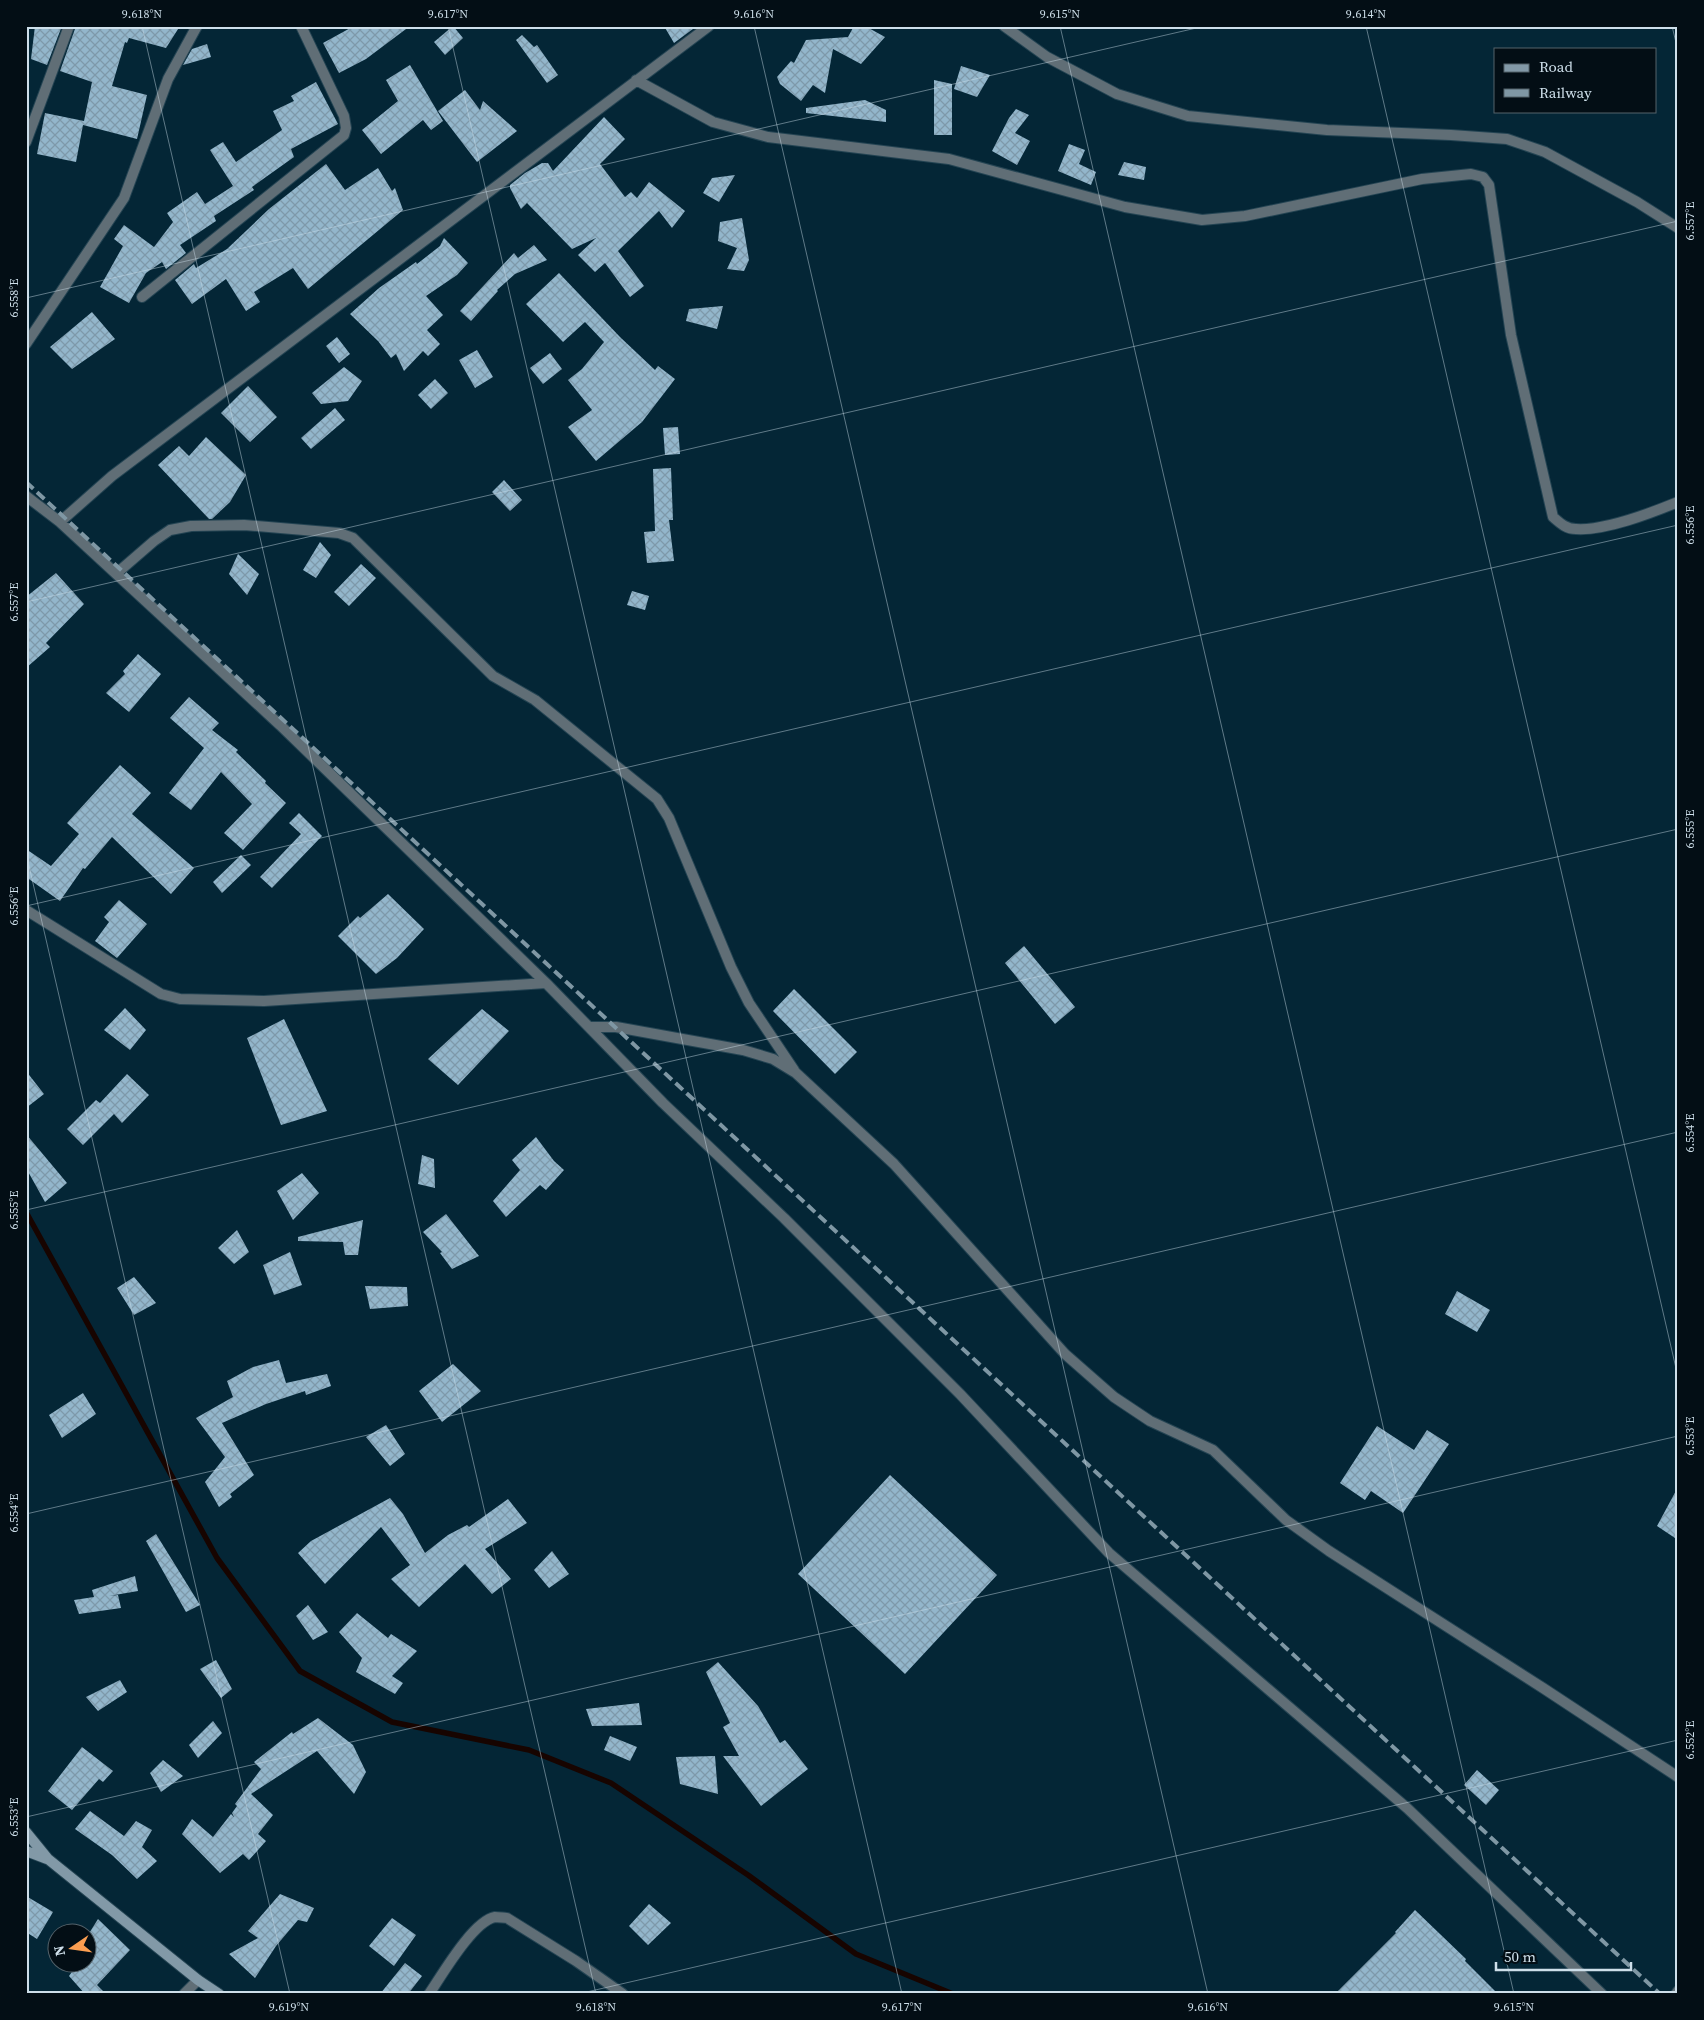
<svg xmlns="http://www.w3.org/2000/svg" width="1704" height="2020" viewBox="0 0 1704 2020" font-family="'Source Serif 4',serif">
  <defs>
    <pattern id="building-cross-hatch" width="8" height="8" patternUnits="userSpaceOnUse" patternTransform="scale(1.25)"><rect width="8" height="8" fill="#93b6cb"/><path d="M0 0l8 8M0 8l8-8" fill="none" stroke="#7e99aa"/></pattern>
  </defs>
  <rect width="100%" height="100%" fill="#042636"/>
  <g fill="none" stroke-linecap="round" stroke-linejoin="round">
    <path stroke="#170400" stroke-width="5.5" d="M 26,1212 L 217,1558 L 300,1671 L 392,1722 L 529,1750 L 611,1783 L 748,1875 L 856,1954 L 953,1994"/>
  </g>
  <path fill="url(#building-cross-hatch)" d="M 35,26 L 62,26 L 47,65 L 31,59 Z
    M 76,26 L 180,26 L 166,48 L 129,38 L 127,43 L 125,42 L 112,86 L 147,95 L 137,139 L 83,125 L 76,162 L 37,154 L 45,113 L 84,121 L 92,82 L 60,71 Z
    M 354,26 L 410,26 L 366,59 L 339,73 L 323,43 Z
    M 453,26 L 463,38 L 445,55 L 434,42 Z
    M 664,26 L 697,26 L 674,43 Z
    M 854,26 L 865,26 L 885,37 L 861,64 L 833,49 L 825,93 L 813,85 L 801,101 L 780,84 L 777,77 L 791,61 L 794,63 L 806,40 L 848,37 Z
    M 522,35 L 534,47 L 537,45 L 558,75 L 547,83 L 516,40 Z
    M 207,44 L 211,57 L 183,65 L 192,49 Z
    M 410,65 L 443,121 L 431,130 L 423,120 L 381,154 L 362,130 L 398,101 L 386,80 Z
    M 961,66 L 990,75 L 977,97 L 954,89 Z
    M 934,80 L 952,84 L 952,135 L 934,135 Z
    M 316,82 L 338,124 L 291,149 L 294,157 L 252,187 L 254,190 L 214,216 L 216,221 L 180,245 L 186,253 L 166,269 L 162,262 L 146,273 L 129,303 L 100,287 L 123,246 L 114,239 L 124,225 L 154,247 L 173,222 L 167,213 L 197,192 L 205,204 L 233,186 L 210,150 L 223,142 L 236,162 L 282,130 L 273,111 L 294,101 L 291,96 Z
    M 465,90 L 480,110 L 483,101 L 517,131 L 477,162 L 438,111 Z
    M 865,100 L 886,110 L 886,122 L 806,113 L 806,108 Z
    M 1016,109 L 1029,115 L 1015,133 L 1030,141 L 1017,165 L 992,151 L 1009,118 Z
    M 604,117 L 625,139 L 600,164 L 625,197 L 631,192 L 637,198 L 649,182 L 685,211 L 672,228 L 659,211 L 618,251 L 644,286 L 630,297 L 605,263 L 595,272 L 578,255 L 596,238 L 572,249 L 527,203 L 521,209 L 510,188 L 510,185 L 525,173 L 542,163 L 548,163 L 553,171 Z
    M 1069,144 L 1085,150 L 1079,164 L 1096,172 L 1091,185 L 1058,171 Z
    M 1124,162 L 1146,167 L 1144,180 L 1118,175 Z
    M 326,164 L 345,190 L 378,168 L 392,191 L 395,188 L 403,210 L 308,289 L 293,268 L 254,292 L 260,302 L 246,311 L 226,279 L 192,304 L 175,280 L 194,264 L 196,268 L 227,249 L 269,209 Z
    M 735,175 L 719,202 L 703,193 L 712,178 Z
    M 742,218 L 749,260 L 744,271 L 727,269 L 737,248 L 718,241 L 720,222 Z
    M 444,238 L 468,263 L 457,275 L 426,296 L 443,315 L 427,330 L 440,344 L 428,356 L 423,351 L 404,371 L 396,354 L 391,358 L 378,341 L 350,314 L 379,288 L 416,262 L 417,264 L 440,246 Z
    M 534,245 L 547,260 L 515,274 L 497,290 L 498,291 L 471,321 L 460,311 L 514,253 L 518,258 Z
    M 559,273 L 620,337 L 655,370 L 658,366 L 675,379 L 642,422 L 596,461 L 568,427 L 592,410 L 568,380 L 582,369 L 604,342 L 585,322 L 563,342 L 526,304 Z
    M 723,306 L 717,329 L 686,321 L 689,309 Z
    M 92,312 L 115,339 L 72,369 L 50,347 Z
    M 337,337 L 350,354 L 339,363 L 326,346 Z
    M 477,350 L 493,377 L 475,388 L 459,360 Z
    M 550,353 L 562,369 L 543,384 L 530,368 Z
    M 344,367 L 362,381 L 348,401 L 321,404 L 312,393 Z
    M 435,379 L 448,393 L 431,409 L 418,395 Z
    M 248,386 L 277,417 L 250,442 L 221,413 Z
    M 335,408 L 345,420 L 311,449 L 301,438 Z
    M 678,427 L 680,454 L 665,455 L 663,428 Z
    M 206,437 L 246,475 L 230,502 L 212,519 L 209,519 L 158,465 L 179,446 L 189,456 Z
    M 671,468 L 673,520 L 669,520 L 674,561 L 647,563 L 644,532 L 655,531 L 653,469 Z
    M 504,480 L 522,500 L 510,511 L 492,492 Z
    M 320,542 L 331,555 L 316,578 L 303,570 Z
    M 238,554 L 259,574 L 247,595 L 229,574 Z
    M 361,564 L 376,578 L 349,606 L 334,592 Z
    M 56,573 L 84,604 L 46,643 L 50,647 L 26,668 L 26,597 Z
    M 632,591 L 649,596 L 645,610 L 627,605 Z
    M 138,654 L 161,674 L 129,712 L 106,693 L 125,674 L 123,671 Z
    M 189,697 L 219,723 L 212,730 L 238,750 L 236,752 L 266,781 L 265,783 L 286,803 L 243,850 L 224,833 L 252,804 L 221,772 L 191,810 L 169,793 L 204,748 L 170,718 Z
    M 120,765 L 151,793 L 132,814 L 194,868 L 171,894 L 112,837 L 85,869 L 83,868 L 60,901 L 26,877 L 26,849 L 51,866 L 79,834 L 67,823 Z
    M 299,813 L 322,836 L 272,888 L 260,877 L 301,834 L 289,823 Z
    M 241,855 L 251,865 L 222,893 L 213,882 Z
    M 388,894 L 424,929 L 397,958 L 376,974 L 338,936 L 358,916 L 360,918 Z
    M 119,900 L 147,924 L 117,958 L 95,941 L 109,922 L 104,917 Z
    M 1024,946 L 1075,1007 L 1055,1024 L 1005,963 Z
    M 794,989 L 857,1052 L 835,1074 L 773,1011 Z
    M 125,1008 L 146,1030 L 130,1050 L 104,1030 Z
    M 482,1009 L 509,1031 L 458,1085 L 428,1059 Z
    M 284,1019 L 327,1111 L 281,1125 L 247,1038 Z
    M 26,1071 L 44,1094 L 26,1108 Z
    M 127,1074 L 149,1095 L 122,1123 L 114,1114 L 83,1145 L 67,1129 L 96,1100 L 100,1103 Z
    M 26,1134 L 67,1183 L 45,1202 L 26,1168 Z
    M 536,1137 L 554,1161 L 564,1170 L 546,1190 L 540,1185 L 506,1217 L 493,1201 L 520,1170 L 512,1160 Z
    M 422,1155 L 434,1159 L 435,1188 L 418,1184 Z
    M 302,1173 L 319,1193 L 293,1220 L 277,1191 Z
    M 446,1214 L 479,1256 L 452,1269 L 440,1253 L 442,1252 L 423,1232 Z
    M 363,1220 L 358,1255 L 345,1255 L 343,1242 L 298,1241 L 298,1237 Z
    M 237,1230 L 249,1252 L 234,1264 L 218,1248 Z
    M 290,1252 L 302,1285 L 274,1295 L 263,1265 Z
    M 134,1277 L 156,1303 L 134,1315 L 117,1288 Z
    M 365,1286 L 407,1287 L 408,1306 L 370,1309 Z
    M 1457,1291 L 1490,1310 L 1477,1332 L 1445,1314 Z
    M 279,1360 L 286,1383 L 327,1374 L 331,1386 L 306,1395 L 305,1391 L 266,1404 L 222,1423 L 254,1475 L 230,1494 L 232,1497 L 219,1507 L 205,1482 L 225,1457 L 196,1418 L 233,1397 L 227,1381 L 253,1367 Z
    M 453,1364 L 481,1391 L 442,1422 L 419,1391 Z
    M 83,1393 L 96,1414 L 62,1438 L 49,1415 Z
    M 386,1425 L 405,1454 L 390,1466 L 366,1437 Z
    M 1377,1426 L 1414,1450 L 1427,1430 L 1449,1444 L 1403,1513 L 1371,1491 L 1365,1500 L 1340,1483 Z
    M 890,1475 L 997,1575 L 905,1674 L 798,1574 Z
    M 1678,1487 L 1678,1540 L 1657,1526 Z
    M 390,1498 L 403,1514 L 425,1553 L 448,1535 L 467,1525 L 469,1527 L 508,1499 L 527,1523 L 485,1549 L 511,1579 L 492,1594 L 465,1564 L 419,1607 L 391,1579 L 410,1565 L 381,1527 L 325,1584 L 298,1553 L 311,1541 Z
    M 156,1534 L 200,1605 L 186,1612 L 146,1541 Z
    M 552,1551 L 569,1574 L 549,1588 L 534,1570 Z
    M 135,1576 L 138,1591 L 109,1596 L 118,1595 L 121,1608 L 79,1614 L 74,1600 L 94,1597 L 92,1590 Z
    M 308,1605 L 328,1632 L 313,1640 L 296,1616 Z
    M 357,1613 L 388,1638 L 391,1634 L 417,1651 L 392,1676 L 403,1683 L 395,1694 L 356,1672 L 362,1658 L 339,1632 Z
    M 216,1660 L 232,1689 L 221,1698 L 200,1669 Z
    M 718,1662 L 758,1706 L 780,1743 L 785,1740 L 808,1769 L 761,1806 L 723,1756 L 739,1756 L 723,1727 L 730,1723 L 706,1672 Z
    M 120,1680 L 127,1692 L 98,1711 L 86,1697 Z
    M 639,1703 L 642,1725 L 592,1726 L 586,1709 Z
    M 318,1718 L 353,1745 L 366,1772 L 354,1794 L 317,1751 L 251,1794 L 273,1815 L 258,1834 L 266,1841 L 249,1860 L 243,1854 L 220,1873 L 182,1834 L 192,1819 L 213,1837 L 231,1814 L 234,1817 L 232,1813 L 237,1806 L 235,1804 L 261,1769 L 254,1762 L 292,1732 L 293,1734 Z
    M 213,1721 L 222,1733 L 198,1758 L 189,1745 Z
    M 610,1736 L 637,1747 L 630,1761 L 604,1750 Z
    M 82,1747 L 113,1771 L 103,1782 L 99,1779 L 72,1810 L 48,1791 Z
    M 715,1756 L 718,1794 L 680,1784 L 676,1757 Z
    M 163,1760 L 183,1776 L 161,1792 L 150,1773 Z
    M 1477,1770 L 1499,1790 L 1486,1805 L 1464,1785 Z
    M 90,1811 L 124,1836 L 136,1821 L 152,1830 L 142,1847 L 157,1861 L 137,1879 L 112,1855 L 75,1829 Z
    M 280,1894 L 314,1908 L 307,1922 L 298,1920 L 276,1946 L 255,1978 L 229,1954 L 258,1938 L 248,1931 Z
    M 26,1896 L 53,1912 L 37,1939 L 26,1932 Z
    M 649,1904 L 671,1923 L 648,1945 L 629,1926 Z
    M 1415,1910 L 1466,1959 L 1465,1961 L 1498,1994 L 1335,1994 L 1396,1933 L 1395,1932 Z
    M 392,1918 L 416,1935 L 394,1966 L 369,1946 Z
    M 98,1919 L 130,1950 L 97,1985 L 106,1994 L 85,1994 L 69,1976 L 79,1962 L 88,1962 L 88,1935 Z
    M 405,1963 L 422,1976 L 408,1994 L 380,1994 Z"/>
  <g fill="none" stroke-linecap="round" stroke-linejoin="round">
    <defs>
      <path id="street" d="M 1004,26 L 1047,57 L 1117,94 L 1188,116 L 1327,130 L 1451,135 L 1507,139 L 1545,152 L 1637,202 L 1678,228
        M 636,80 L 713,122 L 768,137 L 949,159 L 1125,207 L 1202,220 L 1245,216 L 1422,179 L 1471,174 L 1483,177 L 1489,185 L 1511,335 L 1553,517 C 1560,523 1566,529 1576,529 C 1605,531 1651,513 1678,502
        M 26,142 L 69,26
        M 142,297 L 344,135 L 346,128 L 344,116 L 301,26
        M 26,344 L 124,198 L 168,79 L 197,26
        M 26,496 L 60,522 L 280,725 L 546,983 L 663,1103 L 784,1218 L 960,1394 L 1109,1553 L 1407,1808 L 1602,1994
        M 60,522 L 112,476 L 709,26
        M 117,573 L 154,541 L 170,530 L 191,526 L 244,525 L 339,533 L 353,538 L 493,676 L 535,700 L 657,799 L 669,818 L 731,967 L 749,1003 L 794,1070
        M 26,910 L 161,994 L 180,999 L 264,1001 L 546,983
        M 589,1027 L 616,1027 L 743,1050 L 773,1059 L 796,1073 L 894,1164 L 1065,1354 L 1114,1397 L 1150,1421 L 1213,1450 L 1286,1520 L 1329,1551 L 1543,1688 L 1678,1777
        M 184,1994 L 198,1980
        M 429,1994 C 442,1975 473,1921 495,1917 C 499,1917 504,1918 507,1918 L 576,1961 L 623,1994
        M 1676,1994 L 1678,1991"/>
      <path id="secondary" d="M 26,1832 L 48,1859 L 198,1980 L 219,1994
        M 26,1851 L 47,1859"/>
    </defs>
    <use href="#street" stroke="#244453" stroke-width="12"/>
    <use href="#secondary" stroke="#244453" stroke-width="12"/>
    <use href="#street" stroke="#606e76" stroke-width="10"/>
    <use href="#secondary" stroke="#8299a7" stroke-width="10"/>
    <path stroke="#7f97a4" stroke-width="4" stroke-dasharray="10 5" stroke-linecap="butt" d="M 26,482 L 1660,1994"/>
  </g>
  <path fill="none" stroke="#cedfea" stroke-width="1" stroke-opacity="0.45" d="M 142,26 L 596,1994M 448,26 L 902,1994M 754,26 L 1208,1994M 1060,26 L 1514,1994M 1366,26 L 1678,1377M 1672,26 L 1678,51M 26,298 L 1205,26M 26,602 L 1678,221M 26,853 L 290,1994M 26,906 L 1678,525M 26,1210 L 1678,829M 26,1514 L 1678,1132M 26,1817 L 1678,1436M 578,1994 L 1678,1740"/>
  <rect width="1704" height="2020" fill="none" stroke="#030e15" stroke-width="55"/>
  <rect x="1494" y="48" width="162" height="65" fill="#030e15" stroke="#54626a"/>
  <rect x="1504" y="64" width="25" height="8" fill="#8299a7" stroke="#54626a"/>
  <text x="1539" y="72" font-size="15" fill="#cedfea">Road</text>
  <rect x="1504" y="89" width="25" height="8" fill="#7f97a4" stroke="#54626a"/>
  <text x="1539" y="98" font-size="15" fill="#cedfea">Railway</text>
  <g transform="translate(72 1948) rotate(257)"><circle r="24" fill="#030e15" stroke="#54626a"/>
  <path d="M0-4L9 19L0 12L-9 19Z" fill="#fb9e51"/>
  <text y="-8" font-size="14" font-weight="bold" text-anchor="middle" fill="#cedfea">N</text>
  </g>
  <path d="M1496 1962v8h135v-8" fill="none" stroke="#cedfea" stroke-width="2.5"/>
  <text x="1504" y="1962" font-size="15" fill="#cedfea" stroke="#030e15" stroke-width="4" paint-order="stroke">50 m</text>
  <rect x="28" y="28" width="1648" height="1964" fill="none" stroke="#cedfea" stroke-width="2"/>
  <g font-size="12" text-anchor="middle" fill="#cedfea">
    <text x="142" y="18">9.618°N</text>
    <text x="448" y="18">9.617°N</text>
    <text x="754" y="18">9.616°N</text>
    <text x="1060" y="18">9.615°N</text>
    <text x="1366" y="18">9.614°N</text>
    <text transform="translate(1690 221) rotate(-90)" y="4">6.557°E</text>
    <text transform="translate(14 298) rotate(-90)" y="4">6.558°E</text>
    <text transform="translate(1690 525) rotate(-90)" y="4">6.556°E</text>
    <text transform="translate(14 602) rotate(-90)" y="4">6.557°E</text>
    <text transform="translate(1690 829) rotate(-90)" y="4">6.555°E</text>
    <text transform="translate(14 906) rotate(-90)" y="4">6.556°E</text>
    <text transform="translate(1690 1133) rotate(-90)" y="4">6.554°E</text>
    <text transform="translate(14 1210) rotate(-90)" y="4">6.555°E</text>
    <text transform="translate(1690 1436) rotate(-90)" y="4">6.553°E</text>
    <text transform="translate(14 1513) rotate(-90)" y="4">6.554°E</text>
    <text transform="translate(1690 1740) rotate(-90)" y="4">6.552°E</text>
    <text transform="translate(14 1817) rotate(-90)" y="4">6.553°E</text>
    <text x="289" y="2011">9.619°N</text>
    <text x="596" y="2011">9.618°N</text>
    <text x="902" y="2011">9.617°N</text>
    <text x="1208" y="2011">9.616°N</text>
    <text x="1514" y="2011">9.615°N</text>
  </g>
</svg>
